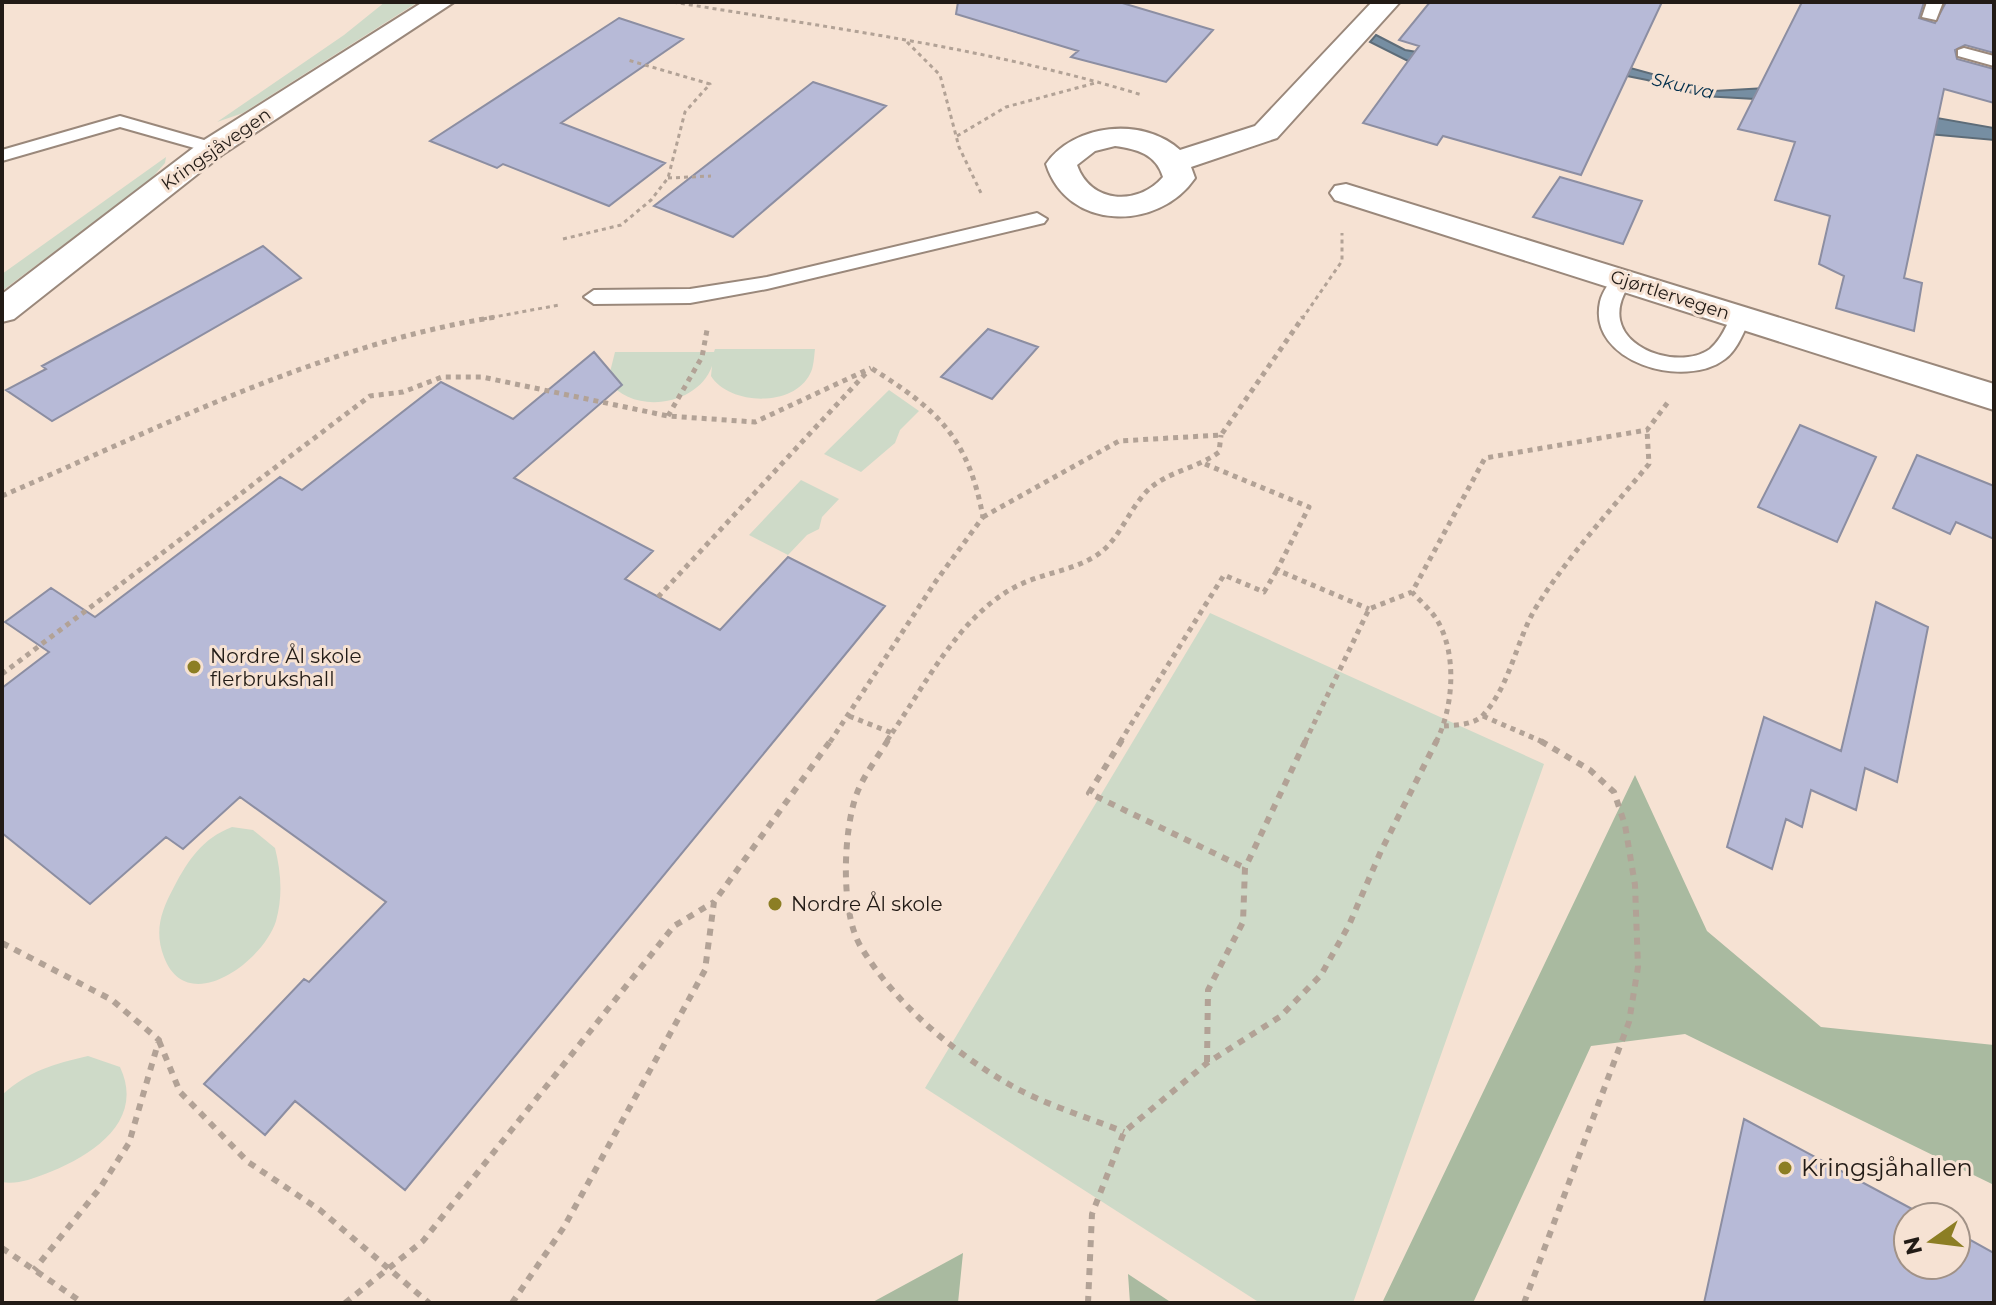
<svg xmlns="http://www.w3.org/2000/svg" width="1996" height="1305" viewBox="0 0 1996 1305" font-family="Montserrat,sans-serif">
  <rect width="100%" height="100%" fill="#f6e2d3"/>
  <path fill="#cedac8" d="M 385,2 L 418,2 L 243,113 L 217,122 L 344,35 Z
    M 166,157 L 165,163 L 150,180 L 2,291 L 2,274 Z
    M 715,349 L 815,349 C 814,356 814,367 810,374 C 793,408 729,405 711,376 L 712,366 C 698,406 632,416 608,380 L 615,352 L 714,352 Z
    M 889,390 L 919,411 L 900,430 L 895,443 L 861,472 L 824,454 Z
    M 801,480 L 839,499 L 822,517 L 819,529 L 807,535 L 788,555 L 749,535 Z
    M 1210,613 L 1544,764 L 1353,1303 L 1260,1303 L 925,1088 Z
    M 232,827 L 253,830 L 275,848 C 281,872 283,896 276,921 C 263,962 187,1018 164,957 C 154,931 161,911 174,887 C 188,860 203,838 232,827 Z
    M 88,1056 L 120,1067 C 146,1122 90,1157 45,1174 C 32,1179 16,1185 2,1182 L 2,1095 C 28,1071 54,1064 88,1056 Z"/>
  <path fill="#a9baa0" d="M 1635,775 L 1707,931 L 1821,1027 L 1994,1045 L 1994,1185 L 1685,1034 L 1591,1046 L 1473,1303 L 1382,1303 Z
    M 963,1253 L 958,1303 L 871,1303 Z
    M 1128,1274 L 1172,1303 L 1130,1303 Z"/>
  <path fill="#768ea2" stroke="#5d6c78" stroke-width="2" d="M 1376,35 L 1405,50 L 1435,55 L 1623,66 L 1714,91 L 1766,88 L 1994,128 L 1994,140 L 1928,134 L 1755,99 L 1703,96 L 1647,80 L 1577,66 L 1408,61 L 1370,42 Z"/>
  <path fill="#b7bad7" stroke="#8c8ea2" stroke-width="2" d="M 958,2 L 1119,2 L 1213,30 L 1166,82 L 1071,57 L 1078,51 L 956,14 Z
    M 1430,2 L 1662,2 L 1581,175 L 1443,136 L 1437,145 L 1363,123 L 1419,46 L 1399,40 Z
    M 1802,2 L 1924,2 L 1919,18 L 1935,23 L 1946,2 L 1994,2 L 1994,53 L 1965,45 L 1955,50 L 1957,59 L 1994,69 L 1994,103 L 1944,89 L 1904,278 L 1922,283 L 1914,331 L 1836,308 L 1844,276 L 1819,264 L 1830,216 L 1775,200 L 1795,142 L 1738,129 Z
    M 619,18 L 683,39 L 561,123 L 665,163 L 609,206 L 503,164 L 497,168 L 430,141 Z
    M 813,82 L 886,106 L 733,237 L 654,206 Z
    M 1560,177 L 1642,201 L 1623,244 L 1533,217 Z
    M 263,246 L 301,278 L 52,421 L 6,390 L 46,369 L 42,366 Z
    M 988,329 L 1038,347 L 992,399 L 941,377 Z
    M 594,352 L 622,385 L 514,478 L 653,551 L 625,579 L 720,630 L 788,557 L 885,606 L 405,1190 L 295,1101 L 265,1135 L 204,1084 L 304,979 L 309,982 L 386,902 L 240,797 L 183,849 L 166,837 L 90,904 L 2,833 L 2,688 L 49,652 L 5,622 L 51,588 L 95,617 L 280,477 L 302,490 L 441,382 L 513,419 Z
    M 1800,425 L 1876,457 L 1837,542 L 1758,507 Z
    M 1917,455 L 1994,486 L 1994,539 L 1956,522 L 1950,534 L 1893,508 Z
    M 1876,602 L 1928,627 L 1897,782 L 1865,768 L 1856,810 L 1811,790 L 1802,827 L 1786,819 L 1772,869 L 1727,847 L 1764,717 L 1841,751 Z
    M 1744,1119 L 1927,1217 L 1908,1217 L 1908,1265 L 1956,1265 L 1956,1232 L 1994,1253 L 1994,1303 L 1704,1303 Z"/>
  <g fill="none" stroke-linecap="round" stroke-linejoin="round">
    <defs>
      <path id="lane" d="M 1927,2 L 1943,2 L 1936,20 L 1922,17 Z
        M 1964,48 L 1994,56 L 1994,66 L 1958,56 L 1958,50 Z
        M 120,116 L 218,144 L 221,148 L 212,153 L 120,127 L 2,161 L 2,150 Z
        M 1037,213 L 1047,219 L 1044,223 L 767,289 L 690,303 L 594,304 L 584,297 L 594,290 L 690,289 L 767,277 Z
        M 1622,273 L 1632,279 C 1625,292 1617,304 1620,320 C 1627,354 1684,368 1710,349 C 1722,339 1726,325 1734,312 L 1741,310 L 1751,317 C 1744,331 1738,349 1725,359 C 1685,390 1587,362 1600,302 C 1602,292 1610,282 1615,274 Z"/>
      <path id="street" d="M 1372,2 L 1400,2 L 1277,138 L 1191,167 L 1195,178 C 1158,232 1067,231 1046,164 C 1073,124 1143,116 1180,150 L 1255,126 ZM 1115,146 C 1137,149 1156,154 1163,177 C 1137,207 1090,203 1077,165 L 1095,151 Z
        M 1346,184 L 1994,384 L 1994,410 L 1335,200 L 1330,193 L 1335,186 Z"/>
      <path id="secondary" d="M 423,2 L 454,2 L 223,154 L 14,319 L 2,322 L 2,294 L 201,142 Z"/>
    </defs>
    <use href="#lane" stroke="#9a887b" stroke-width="4"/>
    <use href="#street" stroke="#9a887b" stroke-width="4"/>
    <use href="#secondary" stroke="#9a887b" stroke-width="4"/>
    <path stroke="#b2a296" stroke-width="3" stroke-dasharray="4 4" stroke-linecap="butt" d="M 673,2 C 831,28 989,48 1142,95
      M 907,42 L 940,75 L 959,147 L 981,193
      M 957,136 L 1006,107 L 1099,82
      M 668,178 L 711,176
      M 563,239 L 621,225 L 651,200 L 668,178 L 685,112 L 710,84 L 628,60
      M 483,319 L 559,305
      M 1302,319 L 1342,261 L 1342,233"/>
    <path stroke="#b2a296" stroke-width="5" stroke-dasharray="5 5" stroke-linecap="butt" d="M 668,416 L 702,357 L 707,330
      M 1205,464 L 1309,507 L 1277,570 L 1369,609
      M 2,496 C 161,427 323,344 496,317
      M 983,517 L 1119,441 L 1221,435 L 1303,317
      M 658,597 L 867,372
      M 2,674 L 370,396 L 403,392 L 442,377 L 482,377 L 668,416 L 755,422 L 871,368
      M 849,716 L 892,733 L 886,742
      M 1483,716 L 1543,742
      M 1444,726 C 1457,725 1475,725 1484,714 C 1510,685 1516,642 1535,609 C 1567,557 1610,511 1649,464 L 1647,430
      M 892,733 C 927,682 960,615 1017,586 C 1042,573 1073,571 1097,555 C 1120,540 1129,508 1149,489 C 1169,471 1198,468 1219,452 L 1221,435
      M 830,742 L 936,581 L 983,517 C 968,437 938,410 871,368
      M 1120,742 L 1224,575 L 1264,592 L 1277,570
      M 1305,742 L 1369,609 L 1412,592
      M 1436,742 C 1453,709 1458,655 1437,620 C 1431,610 1420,601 1412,592 L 1485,458 L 1647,430 L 1668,402"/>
    <path stroke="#b2a296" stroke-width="6" stroke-dasharray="7 7" stroke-linecap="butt" d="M 888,740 C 878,757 864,775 857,793 C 843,830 840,913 861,947 C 896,1005 954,1053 1012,1086 C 1046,1105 1087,1117 1124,1132
      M 1122,740 L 1089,793 L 1245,868
      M 2,943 L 112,1000 L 159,1040 L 129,1143 L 100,1188 L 34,1270
      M 159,1041 L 180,1092 L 248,1162 L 320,1210 L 429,1303
      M 1207,1062 L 1208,990 L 1243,922 L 1245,868 L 1306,740
      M 2,1248 L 83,1303
      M 345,1303 L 423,1241 L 674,926 L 714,902
      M 512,1303 L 564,1227 L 705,970 L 714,902 L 831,740
      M 1088,1303 L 1092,1214 L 1124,1132 L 1207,1063 L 1281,1016 L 1321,975 L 1349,925 L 1381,851 L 1437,740
      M 1524,1303 L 1629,1022 L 1638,967 L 1635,885 L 1625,825 L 1614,792 L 1590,770 L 1539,740"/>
    <use href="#lane" fill="#fff" fill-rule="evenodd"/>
    <use href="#street" fill="#fff" fill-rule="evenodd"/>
    <use href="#secondary" fill="#fff" fill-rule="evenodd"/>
  </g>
  <g fill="#8c7e24" stroke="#f6e2d3" stroke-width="3">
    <circle cx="194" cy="667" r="8"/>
    <circle cx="775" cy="904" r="8"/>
    <circle cx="1785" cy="1168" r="8"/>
  </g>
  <g text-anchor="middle" stroke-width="6" stroke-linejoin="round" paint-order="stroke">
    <g font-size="18" font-style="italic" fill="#002e4b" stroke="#f6e2d3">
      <text transform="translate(1683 86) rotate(13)" y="6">Skurva</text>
    </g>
    <g font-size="18" fill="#221b16" stroke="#f6e2d3">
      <text transform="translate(216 149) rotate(-35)" y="6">Kringsjåvegen</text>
      <text transform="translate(1670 295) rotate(18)" y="6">Gjørtlervegen</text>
    </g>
    <g font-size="20" fill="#221b16" stroke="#f6e2d3" text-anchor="start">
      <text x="210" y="663">Nordre Ål skole<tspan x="210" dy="23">flerbrukshall</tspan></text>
      <text x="791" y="911">Nordre Ål skole</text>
    </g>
    <g font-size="24" fill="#221b16" stroke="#f6e2d3" text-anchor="start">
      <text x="1801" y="1176">Kringsjåhallen</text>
    </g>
  </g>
  <rect width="1996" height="1305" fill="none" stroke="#221b16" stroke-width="8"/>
  <g transform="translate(1932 1241) rotate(256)"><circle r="38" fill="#f6e2d3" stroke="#a19287" stroke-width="2"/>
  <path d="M0-6L14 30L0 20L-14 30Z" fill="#8c7e24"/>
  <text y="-12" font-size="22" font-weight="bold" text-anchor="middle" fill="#221b16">N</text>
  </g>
</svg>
